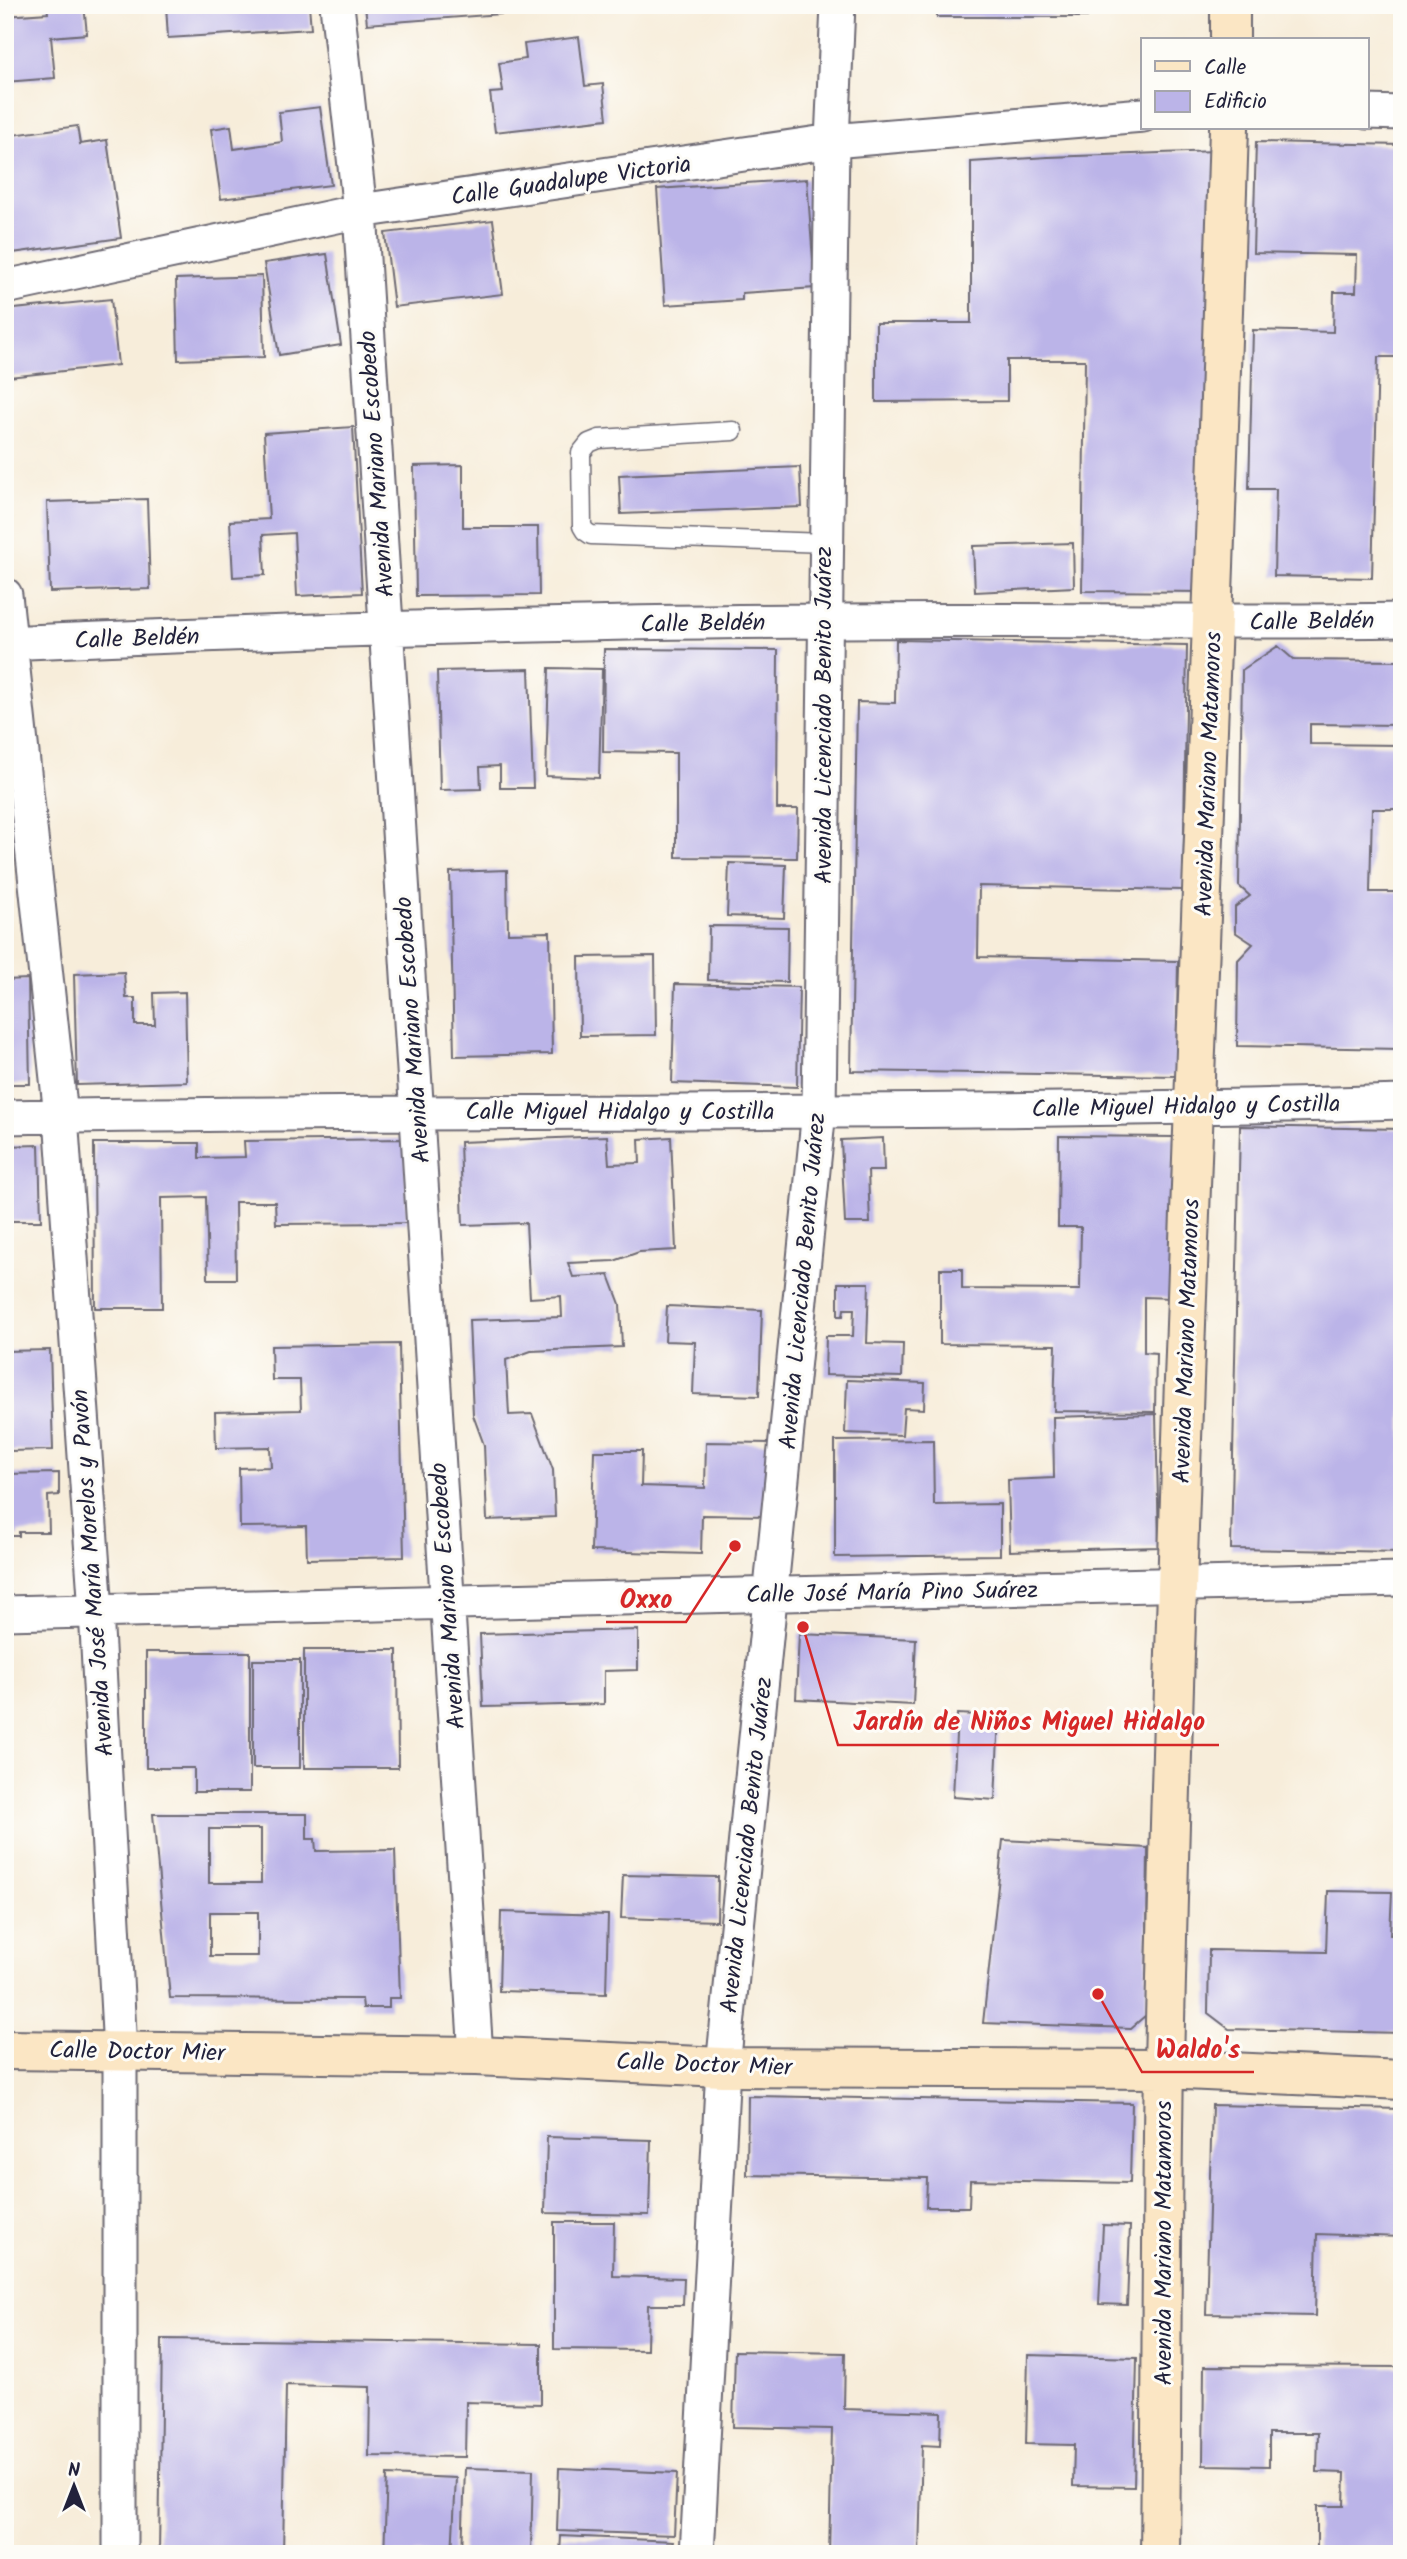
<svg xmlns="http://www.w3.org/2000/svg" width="1407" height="2559" viewBox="0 0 1407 2559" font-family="Kalam,sans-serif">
  <rect width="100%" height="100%" fill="#fdfcf7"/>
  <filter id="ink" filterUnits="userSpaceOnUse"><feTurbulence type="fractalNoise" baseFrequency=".0143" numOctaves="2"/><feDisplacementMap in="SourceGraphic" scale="14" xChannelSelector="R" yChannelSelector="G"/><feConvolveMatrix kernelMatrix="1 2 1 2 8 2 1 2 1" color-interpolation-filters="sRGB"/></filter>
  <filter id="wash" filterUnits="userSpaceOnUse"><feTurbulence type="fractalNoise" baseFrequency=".00686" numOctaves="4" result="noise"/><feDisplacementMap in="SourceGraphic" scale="28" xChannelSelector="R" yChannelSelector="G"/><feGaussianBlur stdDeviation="1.57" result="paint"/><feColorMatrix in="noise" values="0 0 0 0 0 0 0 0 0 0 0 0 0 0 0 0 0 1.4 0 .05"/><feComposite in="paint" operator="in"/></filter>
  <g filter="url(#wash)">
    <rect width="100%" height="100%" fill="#f7edda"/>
    <g id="blocks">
      <path fill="#bbb4e8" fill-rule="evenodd" d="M 47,5 L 84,5 L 87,34 L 51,37 L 55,78 L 5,82 L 5,16 L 48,13 Z
        M 166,5 L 309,5 L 311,29 L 168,38 Z
        M 365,5 L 593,5 L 593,7 L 367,24 Z
        M 937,5 L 1087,5 L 1087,17 L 937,17 Z
        M 579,37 L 585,86 L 603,84 L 607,119 L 495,132 L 490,93 L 503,92 L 499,63 L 526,59 L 524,44 Z
        M 320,107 L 331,185 L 221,199 L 211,129 L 231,126 L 234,149 L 282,142 L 279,112 Z
        M 77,126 L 80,144 L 107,140 L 121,238 L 5,254 L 5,136 Z
        M 1256,142 L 1402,145 L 1402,357 L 1378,357 L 1372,578 L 1274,576 L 1276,489 L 1249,489 L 1253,330 L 1333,332 L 1334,292 L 1356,292 L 1357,255 L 1253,253 Z
        M 1216,151 L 1209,592 L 1082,591 L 1085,360 L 1007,360 L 1007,401 L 876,402 L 876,323 L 971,323 L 971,162 L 1048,157 Z
        M 807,179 L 815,288 L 742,293 L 742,300 L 665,305 L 657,189 Z
        M 493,220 L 503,294 L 394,307 L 385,233 Z
        M 327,254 L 341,345 L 279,355 L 264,263 Z
        M 262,276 L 264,357 L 178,360 L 176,279 Z
        M 111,299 L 118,365 L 9,377 L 5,347 L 5,310 Z
        M 353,427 L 362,593 L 297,596 L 294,533 L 263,535 L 265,575 L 233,577 L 230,521 L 269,519 L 264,433 Z
        M 463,465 L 463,527 L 538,527 L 539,595 L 416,596 L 414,466 Z
        M 800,467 L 802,507 L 621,514 L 619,475 Z
        M 147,499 L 150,589 L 50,592 L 47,502 Z
        M 1073,543 L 1074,587 L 975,592 L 973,546 Z
        M 896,640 L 1187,645 L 1183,890 L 979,886 L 978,957 L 1178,961 L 1176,1076 L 851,1071 L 857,702 L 895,703 Z
        M 1278,646 L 1294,660 L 1402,661 L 1402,725 L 1310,724 L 1310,744 L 1402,745 L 1402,809 L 1372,809 L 1370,892 L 1402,892 L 1402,1049 L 1237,1046 L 1238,960 L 1253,944 L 1235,932 L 1235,907 L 1250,896 L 1239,886 L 1242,670 Z
        M 604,649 L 778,650 L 777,809 L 798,809 L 797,858 L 676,857 L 676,753 L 603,752 Z
        M 549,668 L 602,669 L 599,778 L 546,776 Z
        M 529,669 L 533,788 L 500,788 L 500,766 L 480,767 L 481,789 L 440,790 L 437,671 Z
        M 729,863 L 786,865 L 784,918 L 727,916 Z
        M 507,870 L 508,933 L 550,932 L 552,1054 L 454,1056 L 450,872 Z
        M 709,926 L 788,927 L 787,982 L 708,980 Z
        M 655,956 L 656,1035 L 580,1036 L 579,957 Z
        M 124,972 L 126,998 L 135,998 L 135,1025 L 155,1025 L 154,993 L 185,992 L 187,1082 L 77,1085 L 74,974 Z
        M 28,979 L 30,1084 L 5,1084 L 5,980 Z
        M 675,984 L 799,987 L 797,1087 L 672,1083 Z
        M 1240,1126 L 1402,1129 L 1402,1552 L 1231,1549 Z
        M 607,1136 L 609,1164 L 640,1163 L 639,1139 L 671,1137 L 676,1250 L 639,1252 L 614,1261 L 568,1263 L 573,1277 L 609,1275 L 620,1304 L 622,1347 L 531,1351 L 506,1360 L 509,1415 L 532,1414 L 553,1470 L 555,1517 L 487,1520 L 484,1445 L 473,1415 L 469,1320 L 562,1317 L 561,1296 L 530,1298 L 526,1223 L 463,1225 L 460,1142 Z
        M 1059,1136 L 1174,1137 L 1172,1298 L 1144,1297 L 1144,1352 L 1156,1353 L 1155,1412 L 1054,1411 L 1056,1345 L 940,1344 L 940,1269 L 962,1269 L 962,1289 L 1080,1290 L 1081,1227 L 1058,1227 Z
        M 883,1138 L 884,1171 L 868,1171 L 870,1223 L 845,1223 L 841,1140 Z
        M 405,1139 L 407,1223 L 276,1224 L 275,1202 L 235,1202 L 236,1279 L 208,1279 L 206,1197 L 161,1198 L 162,1308 L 95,1308 L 94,1143 L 199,1143 L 199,1158 L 245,1157 L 244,1141 Z
        M 39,1145 L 41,1221 L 5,1221 L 5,1146 Z
        M 838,1283 L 869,1283 L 867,1343 L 903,1344 L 902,1377 L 825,1375 L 826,1336 L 853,1336 L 854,1309 L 844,1309 L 843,1316 L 838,1316 Z
        M 667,1306 L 762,1310 L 759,1396 L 693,1394 L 695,1342 L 665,1341 Z
        M 399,1344 L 404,1557 L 307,1559 L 306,1526 L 240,1527 L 239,1468 L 271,1467 L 270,1447 L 216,1448 L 215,1412 L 301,1410 L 300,1380 L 272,1380 L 271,1346 Z
        M 50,1350 L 53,1450 L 9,1451 L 7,1401 L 5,1401 L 5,1351 Z
        M 847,1380 L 925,1383 L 924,1409 L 904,1408 L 902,1435 L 845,1433 Z
        M 1156,1414 L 1159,1547 L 1010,1551 L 1008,1480 L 1054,1478 L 1053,1417 Z
        M 933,1440 L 934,1505 L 1000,1504 L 1000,1555 L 835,1557 L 835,1441 Z
        M 706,1442 L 772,1443 L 770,1516 L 702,1515 L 701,1554 L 591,1551 L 594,1451 L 642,1451 L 641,1486 L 705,1488 Z
        M 59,1473 L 59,1495 L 48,1496 L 49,1532 L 19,1532 L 19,1536 L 5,1536 L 5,1474 Z
        M 638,1630 L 638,1670 L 604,1671 L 604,1704 L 483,1707 L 480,1634 Z
        M 799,1634 L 916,1639 L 913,1705 L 796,1699 Z
        M 304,1650 L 397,1650 L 398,1768 L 304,1768 Z
        M 146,1652 L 250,1652 L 250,1792 L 194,1792 L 194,1768 L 146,1768 Z
        M 253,1660 L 300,1660 L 300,1768 L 253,1768 Z
        M 957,1714 L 999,1716 L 995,1800 L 953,1797 Z
        M 153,1814 L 307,1814 L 307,1839 L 315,1839 L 316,1851 L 395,1850 L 400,1998 L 389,1998 L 389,2008 L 363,2008 L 362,1999 L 170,1998 ZM 209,1829 L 261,1829 L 261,1883 L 209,1883 ZM 210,1912 L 258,1912 L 258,1956 L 210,1956 Z
        M 1003,1840 L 1148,1848 L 1146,2015 L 1131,2028 L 983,2023 Z
        M 623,1875 L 718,1877 L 717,1921 L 621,1918 Z
        M 1328,1891 L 1392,1892 L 1390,1935 L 1402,1935 L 1402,2033 L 1229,2029 L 1208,2013 L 1209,1950 L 1326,1952 Z
        M 501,1912 L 608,1915 L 606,1994 L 499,1991 Z
        M 748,2096 L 1132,2103 L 1130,2183 L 970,2180 L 969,2207 L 926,2207 L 927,2178 L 747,2175 Z
        M 1212,2105 L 1402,2109 L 1402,2237 L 1317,2234 L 1315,2316 L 1206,2314 Z
        M 547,2137 L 651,2140 L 649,2215 L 545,2213 Z
        M 554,2222 L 614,2222 L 613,2276 L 684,2278 L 683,2305 L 648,2305 L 647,2350 L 554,2349 Z
        M 1103,2225 L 1130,2226 L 1127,2305 L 1099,2304 Z
        M 162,2339 L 541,2344 L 541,2404 L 466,2402 L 465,2457 L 369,2456 L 370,2387 L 286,2385 L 283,2554 L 159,2554 Z
        M 735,2351 L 845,2353 L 844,2409 L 941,2412 L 940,2446 L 922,2445 L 919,2554 L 829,2554 L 832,2429 L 733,2427 Z
        M 1028,2355 L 1137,2358 L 1134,2487 L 1073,2486 L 1074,2445 L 1026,2444 Z
        M 1204,2366 L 1402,2367 L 1402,2554 L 1317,2554 L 1317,2506 L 1344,2506 L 1345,2473 L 1317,2472 L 1318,2433 L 1269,2433 L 1269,2466 L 1203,2465 Z
        M 465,2468 L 533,2470 L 531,2554 L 462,2554 Z
        M 559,2468 L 677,2473 L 674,2535 L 557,2531 Z
        M 387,2475 L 456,2478 L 452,2554 L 384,2554 Z
        M 561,2536 L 673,2541 L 672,2554 L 560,2554 Z"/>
    </g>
  </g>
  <g filter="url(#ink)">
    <use href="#blocks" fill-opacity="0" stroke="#6d6973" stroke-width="2"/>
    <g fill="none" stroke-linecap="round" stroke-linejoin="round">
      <defs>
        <path id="lane" d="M 733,431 L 599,439 L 589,443 L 581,453 L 582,526 L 585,531 L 591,535 L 825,543"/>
        <path id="street" d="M 337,5 L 360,211 L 476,2056
          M 1367,112 L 1402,113
          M 5,287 L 360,211 L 832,141 L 1143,115
          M 5,595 L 61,1116 L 96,1611 L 120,2051 L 120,2554
          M 5,643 C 279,631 553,622 826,621 C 1018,619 1210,623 1402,620
          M 5,1117 C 471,1109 937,1116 1402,1102
          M 5,1613 L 1402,1579
          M 697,2554 L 723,2067 L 819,1110 L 832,141 L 838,5"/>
        <path id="secondary" d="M 1230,40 L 1230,5
          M 5,2050 L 476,2056 L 723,2067 L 1164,2069 L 1402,2080
          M 1160,2554 C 1162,2391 1161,2228 1164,2066 C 1178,1420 1209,774 1229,128"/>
      </defs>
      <use href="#lane" stroke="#6d6973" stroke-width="21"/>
      <use href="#street" stroke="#6d6973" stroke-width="37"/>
      <use href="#secondary" stroke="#6d6973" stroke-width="42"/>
      <use href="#lane" stroke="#fff" stroke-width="18"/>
      <use href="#street" stroke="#fff" stroke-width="33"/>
      <use href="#secondary" stroke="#fbe6c4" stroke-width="38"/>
    </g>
  </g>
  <g text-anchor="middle" stroke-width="6" stroke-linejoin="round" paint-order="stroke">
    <g font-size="24" fill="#22223b" stroke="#fdfcf7">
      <text transform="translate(571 180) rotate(-8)" y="8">Calle Guadalupe Victoria</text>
      <text transform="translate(376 464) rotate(-94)" y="8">Avenida Mariano Escobedo</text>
      <text transform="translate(1312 621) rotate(-1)" y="8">Calle Beldén</text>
      <text transform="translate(703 623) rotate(-1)" y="8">Calle Beldén</text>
      <text transform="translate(137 638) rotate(-2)" y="8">Calle Beldén</text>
      <text transform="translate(823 715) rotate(-90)" y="8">Avenida Licenciado Benito Juárez</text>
      <text transform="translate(1208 774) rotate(-88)" y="8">Avenida Mariano Matamoros</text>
      <text transform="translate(412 1030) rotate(-94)" y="8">Avenida Mariano Escobedo</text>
      <text transform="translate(1186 1106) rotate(-1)" y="8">Calle Miguel Hidalgo y Costilla</text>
      <text x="620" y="1119">Calle Miguel Hidalgo y Costilla</text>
      <text transform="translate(802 1281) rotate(-85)" y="8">Avenida Licenciado Benito Juárez</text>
      <text transform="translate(1186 1341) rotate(-88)" y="8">Avenida Mariano Matamoros</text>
      <text transform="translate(92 1573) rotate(-94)" y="8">Avenida José María Morelos y Pavón</text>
      <text transform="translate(892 1592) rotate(-1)" y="8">Calle José María Pino Suárez</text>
      <text transform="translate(447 1596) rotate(-94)" y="8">Avenida Mariano Escobedo</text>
      <text transform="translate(746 1845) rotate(-84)" y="8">Avenida Licenciado Benito Juárez</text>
      <text transform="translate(137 2051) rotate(1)" y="8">Calle Doctor Mier</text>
      <text transform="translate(704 2064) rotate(2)" y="8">Calle Doctor Mier</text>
      <text transform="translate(1163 2243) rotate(-90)" y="8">Avenida Mariano Matamoros</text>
    </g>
  </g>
  <path fill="none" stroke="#d62828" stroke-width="2.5" d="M735 1546L686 1622H606M803 1627L838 1745H1219M1098 1994L1142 2072H1254"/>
  <g fill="#d62828" stroke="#fdfcf7" stroke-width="2.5">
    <circle cx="735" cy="1546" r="7"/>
    <circle cx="803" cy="1627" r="7"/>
    <circle cx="1098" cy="1994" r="7"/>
  </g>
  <g font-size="26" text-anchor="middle" font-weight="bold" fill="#d62828" stroke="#fdfcf7" stroke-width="6" stroke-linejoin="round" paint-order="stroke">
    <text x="646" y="1608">Oxxo</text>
    <text x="1029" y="1730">Jardín de Niños Miguel Hidalgo</text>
    <text x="1198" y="2058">Waldo's</text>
  </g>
  <rect width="1407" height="2559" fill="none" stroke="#fdfcf7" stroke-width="28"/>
  <rect x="1141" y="38" width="228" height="91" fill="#fdfcf7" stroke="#a5a5ac" stroke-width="2"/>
  <rect x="1155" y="61" width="35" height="10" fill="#fbe6c4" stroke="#a5a5ac" stroke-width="2"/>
  <text x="1204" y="74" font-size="21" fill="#22223b">Calle</text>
  <rect x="1155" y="91" width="35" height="21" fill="#bbb4e8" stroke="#a5a5ac" stroke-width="2"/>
  <text x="1204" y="108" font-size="21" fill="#22223b">Edificio</text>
  <g transform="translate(74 2486)" stroke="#fdfcf7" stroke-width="5" paint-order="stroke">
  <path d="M0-5L12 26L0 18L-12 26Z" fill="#22223b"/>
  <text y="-10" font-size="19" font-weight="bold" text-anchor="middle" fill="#22223b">N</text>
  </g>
</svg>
